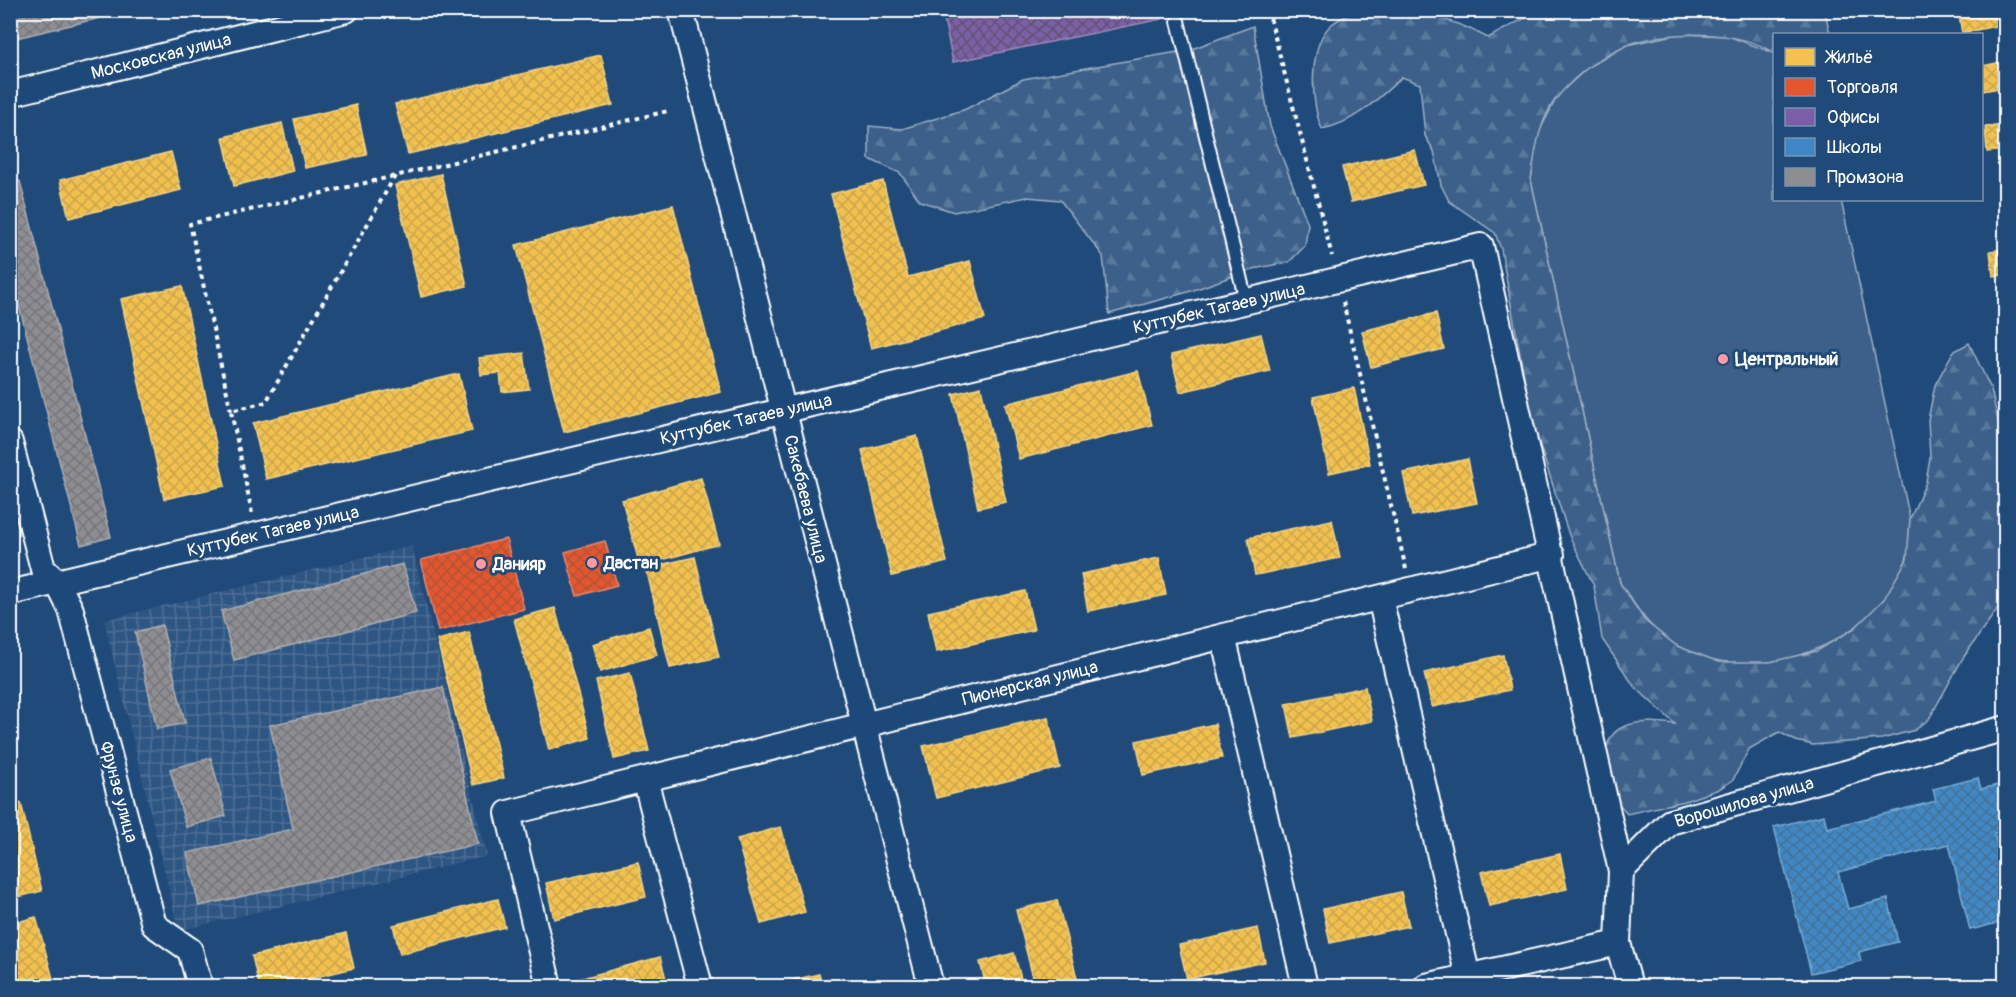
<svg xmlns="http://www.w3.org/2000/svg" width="2016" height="997" viewBox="0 0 2016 997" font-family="Pangolin,sans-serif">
  <defs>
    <pattern id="industrial-grid" width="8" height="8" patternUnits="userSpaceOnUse" patternTransform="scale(1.5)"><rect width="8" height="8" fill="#2e5683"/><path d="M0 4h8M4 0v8" fill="none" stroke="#4d6f96"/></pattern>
    <pattern id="forest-firs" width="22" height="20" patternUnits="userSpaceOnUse" patternTransform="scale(1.5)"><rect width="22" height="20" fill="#3c618b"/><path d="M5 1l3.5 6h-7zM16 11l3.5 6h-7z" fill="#59799c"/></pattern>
    <pattern id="homes-cross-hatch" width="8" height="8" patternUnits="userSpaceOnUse" patternTransform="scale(1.5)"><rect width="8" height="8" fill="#f2c14e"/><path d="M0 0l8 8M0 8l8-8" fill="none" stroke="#c8a44e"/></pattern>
    <pattern id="shops-cross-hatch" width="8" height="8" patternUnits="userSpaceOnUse" patternTransform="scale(1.5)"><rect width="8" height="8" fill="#e4572e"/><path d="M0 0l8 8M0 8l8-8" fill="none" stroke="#af5338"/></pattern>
    <pattern id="offices-cross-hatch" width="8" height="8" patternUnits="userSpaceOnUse" patternTransform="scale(1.5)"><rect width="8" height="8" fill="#7b5ea7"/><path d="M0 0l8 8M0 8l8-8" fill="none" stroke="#5f5370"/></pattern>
    <pattern id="schools-cross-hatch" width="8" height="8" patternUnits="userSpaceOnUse" patternTransform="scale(1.5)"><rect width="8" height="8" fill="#3f88c5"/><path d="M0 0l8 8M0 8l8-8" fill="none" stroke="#447095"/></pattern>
    <pattern id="industry-cross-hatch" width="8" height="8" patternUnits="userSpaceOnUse" patternTransform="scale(1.5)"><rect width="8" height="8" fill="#8d8d92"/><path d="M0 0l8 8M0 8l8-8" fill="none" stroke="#76767a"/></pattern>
  </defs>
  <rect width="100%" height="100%" fill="#1f4a7a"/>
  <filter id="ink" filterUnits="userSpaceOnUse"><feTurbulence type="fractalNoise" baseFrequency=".0167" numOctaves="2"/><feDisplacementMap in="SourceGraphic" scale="12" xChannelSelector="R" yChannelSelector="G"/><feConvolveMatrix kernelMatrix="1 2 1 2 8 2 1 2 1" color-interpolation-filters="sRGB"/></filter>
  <g filter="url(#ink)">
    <path fill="url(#industrial-grid)" d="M 412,546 L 487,856 L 179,931 L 104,620 Z"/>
    <path fill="#3c618b" stroke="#9eb0c5" stroke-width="1.5" d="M 1678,34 L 1728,36 L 1774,53 L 1774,200 L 1841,200 L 1910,519 C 1909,531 1910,548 1906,560 C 1876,646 1756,690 1677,646 C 1651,632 1636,607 1620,583 L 1531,180 L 1537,136 L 1558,95 L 1587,68 L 1627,45 Z"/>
    <path fill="url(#forest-firs)" stroke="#9eb0c5" stroke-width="1.5" d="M 1357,11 C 1409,11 1441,12 1488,38 L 1538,11 L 1825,11 L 1830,34 L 1774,34 L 1774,53 C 1738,29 1667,30 1627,45 C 1602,55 1577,74 1560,94 C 1539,117 1535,151 1531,180 L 1620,583 L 1645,621 L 1677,646 L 1719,662 L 1770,662 L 1817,651 L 1855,628 L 1884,599 L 1907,559 L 1910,519 L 1926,482 L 1930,457 L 1928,420 L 1935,385 L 1953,352 L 1969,343 L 1991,389 L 2005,452 L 2005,598 L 1963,658 L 1929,719 L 1915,730 L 1882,739 L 1813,745 L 1796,741 L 1779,732 L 1749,749 L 1733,780 L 1719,789 L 1685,801 L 1627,814 C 1621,805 1612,797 1608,787 C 1604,780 1606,768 1606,760 C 1604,717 1646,721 1675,724 L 1634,686 L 1602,639 L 1594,586 L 1569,535 L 1532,421 L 1501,249 L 1495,233 L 1449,201 L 1441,185 L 1434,151 L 1425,136 L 1420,84 L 1402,77 C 1378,99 1354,123 1322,129 C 1310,103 1308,44 1332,24 C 1339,18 1349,15 1357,11 Z
      M 1253,26 L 1270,126 L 1308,224 L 1305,246 L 1289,262 L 1253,269 L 1188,292 L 1109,314 L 1103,256 L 1060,200 L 1027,197 L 954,212 L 920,201 L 900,173 L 869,159 L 869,126 L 902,129 L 966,109 L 1023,79 L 1189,50 Z"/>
    <path fill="url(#homes-cross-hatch)" stroke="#f6d483" stroke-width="1.5" d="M 1958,10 L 1993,10 L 1996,26 L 1962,33 Z
      M 601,55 L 613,105 L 408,154 L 395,104 Z
      M 2002,62 L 2006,87 L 1982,91 L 1982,66 Z
      M 356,105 L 367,155 L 305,168 L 294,119 Z
      M 282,123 L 293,171 L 234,186 L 223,137 Z
      M 2006,125 L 2006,150 L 1987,152 L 1985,127 Z
      M 1415,150 L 1424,185 L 1351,202 L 1342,167 Z
      M 171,152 L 181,190 L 69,218 L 60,180 Z
      M 441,174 L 467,286 L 421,297 L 395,185 Z
      M 883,181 L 908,277 L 970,261 L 985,319 L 871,348 L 831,194 Z
      M 673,205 L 721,392 L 564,432 L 516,245 Z
      M 2006,249 L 2006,275 L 1993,276 L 1990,251 Z
      M 182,286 L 225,486 L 164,499 L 121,299 Z
      M 1436,313 L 1444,349 L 1371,367 L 1362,331 Z
      M 1261,334 L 1270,371 L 1180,392 L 1171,355 Z
      M 524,353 L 529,389 L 502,392 L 500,373 L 481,375 L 479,358 Z
      M 1138,371 L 1152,425 L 1019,459 L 1005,404 Z
      M 459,374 L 472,431 L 266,479 L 253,423 Z
      M 981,387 L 1006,502 L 978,508 L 953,394 Z
      M 1354,388 L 1370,464 L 1329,473 L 1313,397 Z
      M 917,436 L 947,562 L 892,576 L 862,450 Z
      M 1468,459 L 1477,503 L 1412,516 L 1403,473 Z
      M 701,478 L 719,544 L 640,566 L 622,500 Z
      M 1332,520 L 1340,558 L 1255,575 L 1248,538 Z
      M 695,557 L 719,657 L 670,668 L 646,568 Z
      M 1159,558 L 1166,595 L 1088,611 L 1081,574 Z
      M 1025,591 L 1034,630 L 936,652 L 928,612 Z
      M 555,608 L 590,738 L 549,750 L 514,619 Z
      M 649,627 L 657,655 L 600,672 L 592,644 Z
      M 469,632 L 504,778 L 473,785 L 437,640 Z
      M 1503,655 L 1510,690 L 1432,707 L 1424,673 Z
      M 630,673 L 649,751 L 614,759 L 596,681 Z
      M 1365,687 L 1372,721 L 1293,738 L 1286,704 Z
      M 1048,717 L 1060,768 L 936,798 L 923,746 Z
      M 1215,724 L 1222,758 L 1143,775 L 1136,741 Z
      M 21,803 L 42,891 L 10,899 L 10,805 Z
      M 781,827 L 805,912 L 761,924 L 737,839 Z
      M 1560,854 L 1567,889 L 1489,906 L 1481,872 Z
      M 638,862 L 646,897 L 554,919 L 546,883 Z
      M 1401,892 L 1409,926 L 1330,943 L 1323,909 Z
      M 498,899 L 505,927 L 400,954 L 393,925 Z
      M 1057,900 L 1077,978 L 1035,986 L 1016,910 Z
      M 36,917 L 55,986 L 19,986 L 10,955 L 10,924 Z
      M 1258,928 L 1265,962 L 1187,979 L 1179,945 Z
      M 346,933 L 354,968 L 279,986 L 259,986 L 252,956 Z
      M 1014,953 L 1023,986 L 986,986 L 980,962 Z
      M 660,957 L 668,986 L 572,986 L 571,981 Z
      M 819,974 L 822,986 L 785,986 L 784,982 Z"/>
    <path fill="url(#shops-cross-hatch)" stroke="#ec896d" stroke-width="1.5" d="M 506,539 L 524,609 L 438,631 L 421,560 Z
      M 605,541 L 617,585 L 577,596 L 565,552 Z"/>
    <path fill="url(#offices-cross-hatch)" stroke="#a38ec1" stroke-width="1.5" d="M 942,10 L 1160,10 L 1162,19 L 953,62 Z"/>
    <path fill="url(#schools-cross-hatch)" stroke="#79acd6" stroke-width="1.5" d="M 1978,778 L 1981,789 L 2006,783 L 2006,830 L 1994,833 L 2003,870 L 2006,869 L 2006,921 L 1970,930 L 1949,844 L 1838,872 L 1848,909 L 1888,899 L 1898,942 L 1859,952 L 1861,961 L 1811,973 L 1774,827 L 1824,815 L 1827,828 L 1936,801 L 1933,789 Z"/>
    <path fill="url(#industry-cross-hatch)" stroke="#afafb3" stroke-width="1.5" d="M 90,10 L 129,10 L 92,20 Z
      M 90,10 L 92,20 L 12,39 L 10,11 Z
      M 20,181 L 111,537 L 81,545 L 10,271 L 10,183 Z
      M 403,564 L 416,613 L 234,660 L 221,611 Z
      M 162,625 L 185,723 L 157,729 L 135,632 Z
      M 443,687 L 478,844 L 199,906 L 187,853 L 293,829 L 270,725 Z
      M 211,758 L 226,816 L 186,827 L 170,769 Z"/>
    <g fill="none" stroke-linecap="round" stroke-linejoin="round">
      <defs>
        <path id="service" d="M 1178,21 L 1246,301"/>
        <path id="minor" d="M 681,10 L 931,986
          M 10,94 L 346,10
          M 10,442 L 43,569 L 57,582 L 71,610 L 154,925 L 190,950 L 200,986
          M 10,593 L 1481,246 L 1621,871
          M 1380,598 L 1468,977
          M 1223,636 L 1305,986
          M 645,779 L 700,986
          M 1618,943 L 1630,986
          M 549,986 L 508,813 L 1552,555
          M 1426,986 L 1618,943 L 1621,871 L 1670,822 L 2006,728"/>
      </defs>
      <use href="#service" stroke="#fff" stroke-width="16"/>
      <use href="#minor" stroke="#fff" stroke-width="28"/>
      <path stroke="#fff" stroke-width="4" stroke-dasharray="4.5 4.5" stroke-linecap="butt" d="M 1268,10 L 1332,256
        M 1343,302 L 1406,569
        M 231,411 L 190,224 L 395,176
        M 252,513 L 231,411 L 266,402 L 395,176 L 668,111"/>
      <use href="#service" stroke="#1f4a7a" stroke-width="12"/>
      <use href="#minor" stroke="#1f4a7a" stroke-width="24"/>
    </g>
  </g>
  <g fill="#ff9aa2" stroke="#1f4a7a" stroke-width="2">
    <circle cx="1723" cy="359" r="6"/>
    <circle cx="592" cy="563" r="6"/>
    <circle cx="481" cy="564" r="6"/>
  </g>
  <g text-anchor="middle" stroke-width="6" stroke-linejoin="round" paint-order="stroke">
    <g font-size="18" fill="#fff" stroke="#1f4a7a">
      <text transform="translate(161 56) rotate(-14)" y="6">Московская улица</text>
      <text transform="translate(1219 308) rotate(-13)" y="6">Куттубек Тагаев улица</text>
      <text transform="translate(746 419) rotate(-13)" y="6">Куттубек Тагаев улица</text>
      <text transform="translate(806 499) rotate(76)" y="6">Сакебаева улица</text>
      <text transform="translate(273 531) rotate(-13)" y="6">Куттубек Тагаев улица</text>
      <text transform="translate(1030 683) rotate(-14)" y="6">Пионерская улица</text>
      <text transform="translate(119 792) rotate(75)" y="6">Фрунзе улица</text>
      <text transform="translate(1744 802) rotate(-16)" y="6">Ворошилова улица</text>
    </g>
    <g font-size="18" font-weight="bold" fill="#fff" stroke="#1f4a7a" text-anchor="start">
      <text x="1735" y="365">Центральный</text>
      <text x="604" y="569">Дастан</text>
      <text x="493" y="570">Данияр</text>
    </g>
  </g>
  <rect width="2016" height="997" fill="none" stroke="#1f4a7a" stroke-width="36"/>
  <rect x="18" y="18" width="1980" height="961" fill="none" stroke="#fff" stroke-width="2" filter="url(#ink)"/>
  <rect x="1773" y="33" width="210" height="168" fill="#1f4a7a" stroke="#7992af" stroke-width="1.5"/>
  <rect x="1785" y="48" width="30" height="18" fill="#f2c14e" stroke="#7992af" stroke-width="1.5"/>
  <text x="1827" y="63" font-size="18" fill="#ffffff">Жильё</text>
  <rect x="1785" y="78" width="30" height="18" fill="#e4572e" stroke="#7992af" stroke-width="1.5"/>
  <text x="1827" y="93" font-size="18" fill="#ffffff">Торговля</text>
  <rect x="1785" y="108" width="30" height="18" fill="#7b5ea7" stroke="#7992af" stroke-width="1.5"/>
  <text x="1827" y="123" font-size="18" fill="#ffffff">Офисы</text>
  <rect x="1785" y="138" width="30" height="18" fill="#3f88c5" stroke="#7992af" stroke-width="1.5"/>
  <text x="1827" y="153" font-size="18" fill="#ffffff">Школы</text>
  <rect x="1785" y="168" width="30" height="18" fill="#8d8d92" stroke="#7992af" stroke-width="1.5"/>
  <text x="1827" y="183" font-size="18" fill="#ffffff">Промзона</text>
</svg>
